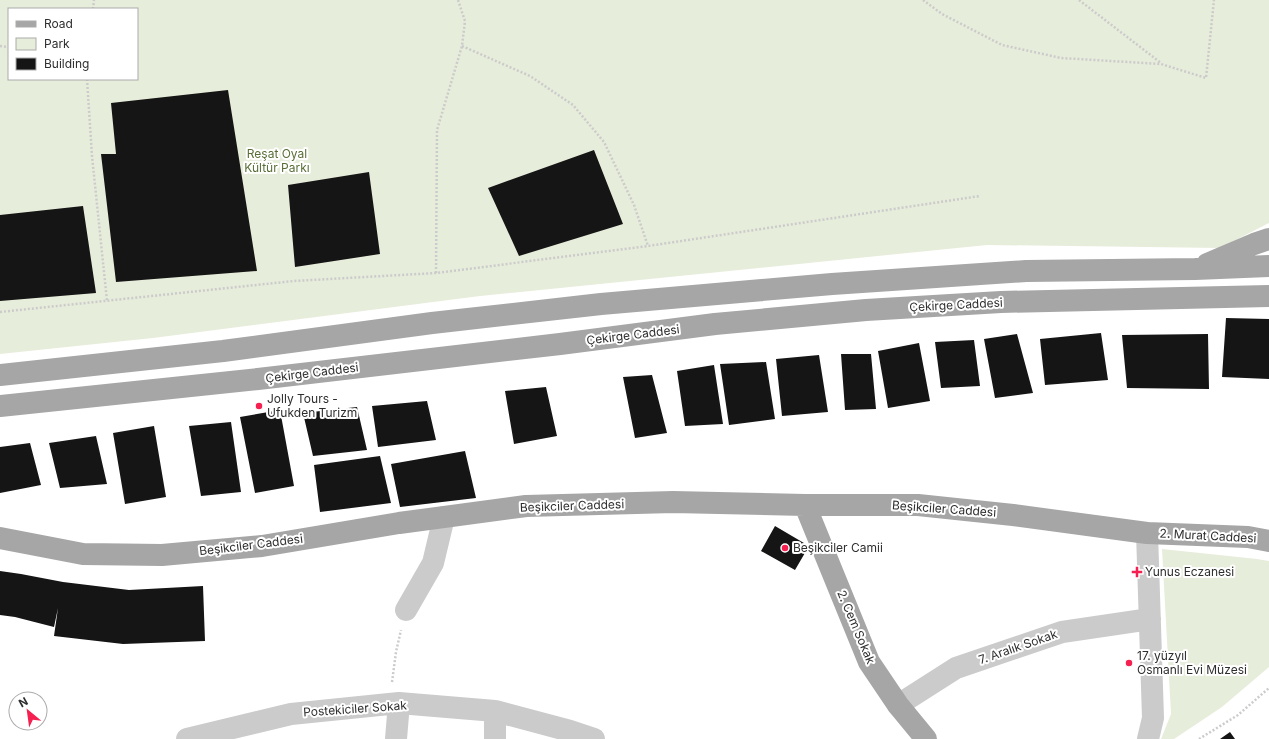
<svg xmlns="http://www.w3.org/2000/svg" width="1269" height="739" viewBox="0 0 1269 739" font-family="Inter,sans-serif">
  <rect width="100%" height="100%" fill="#fff"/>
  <path fill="#e7eddb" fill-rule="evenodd" d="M 0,0 L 1269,0 L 1269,223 L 1220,248 L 987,245 L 480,296 L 153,338 L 0,354 ZM 9,9 L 137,9 L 137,79 L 9,79 Z
    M 1162,549 L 1257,559 L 1269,561 L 1269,667 L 1222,707 L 1174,739 L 1161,739 L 1171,714 Z"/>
  <path fill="#151515" d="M 228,90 L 257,271 L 116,282 L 101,154 L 116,154 L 111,103 Z
    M 594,150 L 623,224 L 519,256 L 488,188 Z
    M 369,172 L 380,254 L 295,267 L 288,185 Z
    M 83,206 L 96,293 L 0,301 L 0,215 Z
    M 1226,318 L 1269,319 L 1269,379 L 1222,377 Z
    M 1101,333 L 1108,380 L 1045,385 L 1040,339 Z
    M 1017,334 L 1033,393 L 995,398 L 984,339 Z
    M 1208,334 L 1209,389 L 1127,388 L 1122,335 Z
    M 974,340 L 980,386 L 941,388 L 935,342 Z
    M 919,343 L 930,401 L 888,408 L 878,351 Z
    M 841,354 L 871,354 L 876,409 L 845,410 Z
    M 819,355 L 828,412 L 782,416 L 776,359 Z
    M 766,362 L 775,419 L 729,425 L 720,364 Z
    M 714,365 L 723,424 L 685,426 L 677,371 Z
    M 652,375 L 667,433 L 635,438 L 623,377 Z
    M 546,387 L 557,436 L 514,444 L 505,391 Z
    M 427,401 L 436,440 L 378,447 L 372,406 Z
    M 357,407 L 367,450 L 313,456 L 303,413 Z
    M 280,410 L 294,486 L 255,493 L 240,417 Z
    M 231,422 L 241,492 L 201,496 L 189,426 Z
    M 154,426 L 166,497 L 125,504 L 113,433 Z
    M 96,436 L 107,484 L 60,488 L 49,443 Z
    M 30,443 L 41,485 L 0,493 L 0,447 Z
    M 465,451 L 476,498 L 400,507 L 391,464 Z
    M 380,456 L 391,503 L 320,512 L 314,465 Z
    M 775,526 L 809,546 L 795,570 L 761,551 Z
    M 0,571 L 21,574 L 63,582 L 129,590 L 203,586 L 205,641 L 123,644 L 54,636 L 58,608 L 54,627 L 15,617 L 0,615 Z
    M 1230,732 L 1235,739 L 1220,739 Z"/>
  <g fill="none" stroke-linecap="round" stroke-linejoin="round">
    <path stroke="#cbcbcb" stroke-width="2.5" stroke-dasharray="2 2" stroke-linecap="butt" d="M 923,0 L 942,14 L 1002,45 L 1061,58 L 1161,64 L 1206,78 L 1214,0
      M 1079,0 L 1161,63
      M 93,9 L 94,0
      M 0,46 L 9,47
      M 462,46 L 530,76 L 573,105 L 604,142 L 634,205 L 648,246
      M 87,79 L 92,156 L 107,301
      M 436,273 L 437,130 L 462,46 L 465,21 L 458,0
      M 0,312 L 294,281 L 436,273 L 648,246 L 980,196
      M 392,682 L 396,652 L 401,630
      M 1199,739 L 1238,715 L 1269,688"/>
    <path stroke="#cbcbcb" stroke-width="22" d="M 1147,533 L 1153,718 L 1148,739
      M 406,610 L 433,563 L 444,517
      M 898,705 L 956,668 L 1062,632 L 1150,619
      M 187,739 L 291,714 L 399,703 L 495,711 L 570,731 L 594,739
      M 396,739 L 399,703
      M 495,739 L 495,711"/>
    <path stroke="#a6a6a6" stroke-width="22" d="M 1207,264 L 1254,244 L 1269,239
      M 0,375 L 223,351 L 432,323 L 601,304 L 832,284 L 1026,271 L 1195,269 L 1269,266
      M 0,406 L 258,379 L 560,344 L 715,324 L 866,310 L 1001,302 L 1269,296
      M 805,505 L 869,662 L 898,705 L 926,739
      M 0,538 L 83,554 L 162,555 L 262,546 L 399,523 L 526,506 L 673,502 L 805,505 L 918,505 L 1013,515 L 1147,533 L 1248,537 L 1269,541"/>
  </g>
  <g fill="#f5204f" stroke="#fff" stroke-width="1.5">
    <circle cx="259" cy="406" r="4"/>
    <circle cx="785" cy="548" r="4"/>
    <path d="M1135 566h4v4h4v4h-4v4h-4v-4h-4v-4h4z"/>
    <circle cx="1129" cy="663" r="4"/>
  </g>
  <g text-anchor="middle" stroke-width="4" stroke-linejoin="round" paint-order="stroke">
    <g font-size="12" fill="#596e37" stroke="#fff">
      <text x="277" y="158">Reşat Oyal<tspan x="277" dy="14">Kültür Parkı</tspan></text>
    </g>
    <g font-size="12" fill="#2e2e2e" stroke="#fff">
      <text transform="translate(956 305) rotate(-3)" y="4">Çekirge Caddesi</text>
      <text transform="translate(633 335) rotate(-7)" y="4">Çekirge Caddesi</text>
      <text transform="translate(312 373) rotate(-7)" y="4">Çekirge Caddesi</text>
      <text transform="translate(572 506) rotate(-2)" y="4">Beşikciler Caddesi</text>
      <text transform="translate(944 509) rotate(4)" y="4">Beşikciler Caddesi</text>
      <text transform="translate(1208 536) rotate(3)" y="4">2. Murat Caddesi</text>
      <text transform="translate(251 545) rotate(-7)" y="4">Beşikciler Caddesi</text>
      <text transform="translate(856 627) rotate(67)" y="4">2. Cem Sokak</text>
      <text transform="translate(1018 647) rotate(-19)" y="4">7. Aralık Sokak</text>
      <text transform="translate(355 709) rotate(-4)" y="4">Postekiciler Sokak</text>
    </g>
    <g font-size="12" fill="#2e2e2e" stroke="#fff" text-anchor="start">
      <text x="267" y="403">Jolly Tours -<tspan x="267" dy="14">Ufukden Turizm</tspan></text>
      <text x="793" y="552">Beşikciler Camii</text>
      <text x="1145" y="576">Yunus Eczanesi</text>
      <text x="1137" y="660">17. yüzyıl<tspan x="1137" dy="14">Osmanlı Evi Müzesi</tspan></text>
    </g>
  </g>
  <rect x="8" y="8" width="130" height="72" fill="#ffffff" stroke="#ababab"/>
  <rect x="16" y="21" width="20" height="6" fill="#a6a6a6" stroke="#ababab"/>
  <text x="44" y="28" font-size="12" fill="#2e2e2e">Road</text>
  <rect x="16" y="38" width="20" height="12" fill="#e7eddb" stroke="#ababab"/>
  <text x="44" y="48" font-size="12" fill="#2e2e2e">Park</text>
  <rect x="16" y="58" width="20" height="12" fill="#151515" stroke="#ababab"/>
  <text x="44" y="68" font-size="12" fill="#2e2e2e">Building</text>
  <g transform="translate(28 711) rotate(331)"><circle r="19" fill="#ffffff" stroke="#ababab"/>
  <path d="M0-3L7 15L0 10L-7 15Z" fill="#f5204f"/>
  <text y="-6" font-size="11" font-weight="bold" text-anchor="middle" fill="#2e2e2e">N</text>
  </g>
</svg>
